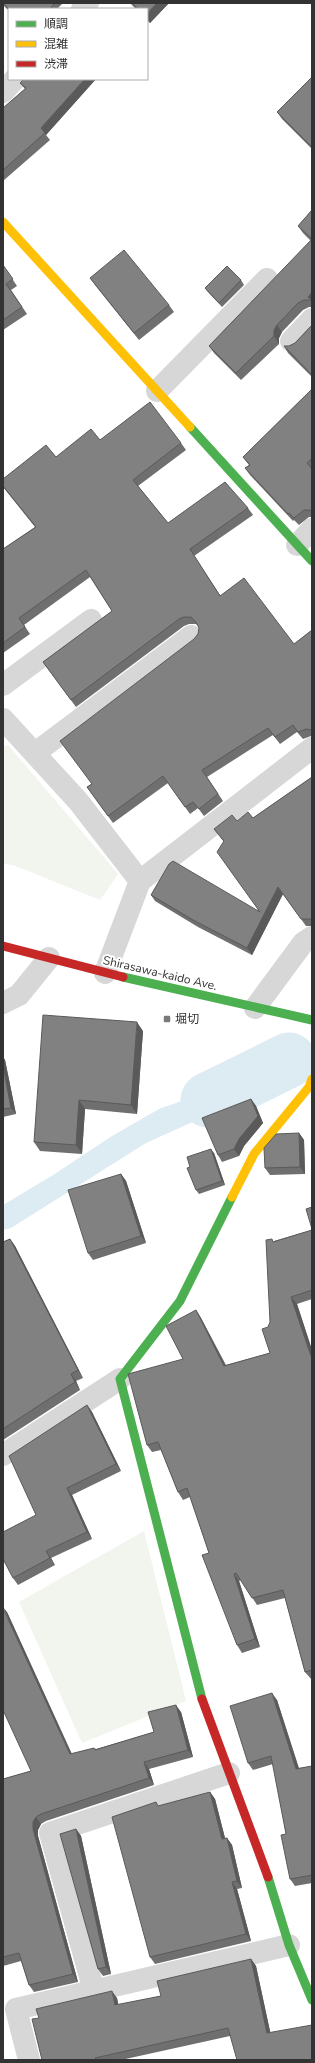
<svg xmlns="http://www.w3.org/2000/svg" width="315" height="2063" viewBox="0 0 315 2063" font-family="'Nunito Sans','Noto Sans JP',sans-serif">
  <rect width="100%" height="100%" fill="#fff"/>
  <path fill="#f1f5ed" d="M 8,745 L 118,874 L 100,900 L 13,865 L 3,864 L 3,747 Z
    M 144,1531 L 186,1701 L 82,1743 L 19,1602 Z"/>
  <path fill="#ddebf3" d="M 262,1058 L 295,1076 L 146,1143 L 11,1228 L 3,1230 L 3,1205 L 53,1175 L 112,1136 L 159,1109 L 193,1097 Z"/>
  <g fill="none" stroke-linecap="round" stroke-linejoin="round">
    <path stroke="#ddebf3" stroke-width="55" d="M 208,1100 L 289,1060"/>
    <path stroke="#d7d7d7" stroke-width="22" d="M 82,9 L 88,3
      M 3,92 L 15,79
      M 291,341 L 312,319
      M 157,391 L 267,279
      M 297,545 L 312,529
      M 3,685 L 91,620
      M 3,719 L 78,801 L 140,881
      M 35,753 L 191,636
      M 105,973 L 140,881 L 312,748
      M 3,1003 L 19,995 L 49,958
      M 255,1008 L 303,943 L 312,937
      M 3,1455 L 120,1379
      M 94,1991 L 50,1833 L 229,1773
      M 29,2060 L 16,2009 L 289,1945"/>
    <path stroke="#4caf50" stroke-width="9" d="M 190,427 L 312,561
      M 123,977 L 312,1020
      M 202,1699 L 120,1379 L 180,1301 L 232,1197
      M 268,1877 L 289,1945 L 312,2000"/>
    <path stroke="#ffc107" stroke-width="9" d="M 3,222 L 190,427
      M 232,1197 L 254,1154 L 309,1087 L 312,1079"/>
    <path stroke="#c62828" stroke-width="9" d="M 3,946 L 123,977
      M 202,1699 L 268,1877"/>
  </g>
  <path fill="#6f6f6f" d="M 3,3 L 63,3 L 58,8 L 59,9 L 9,9 L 9,11 L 3,5 Z
    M 130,3 L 169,3 L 150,23 L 147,20 L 147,9 L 136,9 Z
    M 312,77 L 312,149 L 282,119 L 277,112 Z
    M 24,79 L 96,79 L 46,135 L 50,140 L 3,181 L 3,108 L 25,89 L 20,83 Z
    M 312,210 L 312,307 L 309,307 L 303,310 L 282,332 L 279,338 L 279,344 L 241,380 L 214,353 L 209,346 L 311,241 L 303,233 L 298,226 Z
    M 3,265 L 17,286 L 11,290 L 27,314 L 3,330 Z
    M 90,278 L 169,305 L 174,312 L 139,340 L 95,285 Z
    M 241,280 L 244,285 L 222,307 L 208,292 L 205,288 Z
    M 312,325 L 312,377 L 288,353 L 284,346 L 289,346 L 295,343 Z
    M 312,389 L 312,517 L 309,517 L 299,525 L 294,520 L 293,521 L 250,475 L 245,468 L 249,465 L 243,457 Z
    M 100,440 L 181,443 L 186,450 L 138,486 L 168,523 L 248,508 L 253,515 L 194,556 L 220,595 L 294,644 L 312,630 L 312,736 L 311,736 L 303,739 L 297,732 L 280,744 L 273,735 L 207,777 L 223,801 L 204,816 L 198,808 L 190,814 L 168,783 L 113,823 L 87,787 L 91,784 L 198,634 L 199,628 L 198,626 L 196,624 L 189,624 L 184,626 L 76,707 L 43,662 L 112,611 L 90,577 L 24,625 L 30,634 L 3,653 L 3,549 L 35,527 L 3,487 L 3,479 Z
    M 312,777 L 312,926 L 306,926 L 283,894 L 252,955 L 198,927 L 155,901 L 151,895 L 259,912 L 224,842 L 214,829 L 237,821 L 253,818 Z
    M 143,1031 L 137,1114 L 85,1109 L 82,1154 L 40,1151 L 34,1142 Z
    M 3,1057 L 5,1060 L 16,1114 L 3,1117 Z
    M 251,1099 L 256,1106 L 263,1123 L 244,1146 L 239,1156 L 222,1162 L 218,1155 Z
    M 299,1133 L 304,1140 L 305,1174 L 270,1175 L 265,1168 Z
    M 214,1153 L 225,1185 L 199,1194 L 196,1190 L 190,1167 Z
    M 121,1174 L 126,1181 L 146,1243 L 93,1260 L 88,1253 Z
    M 312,1230 L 312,1299 L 297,1304 L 312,1350 L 312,1679 L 311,1679 L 305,1672 L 285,1598 L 257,1605 L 241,1580 L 239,1581 L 260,1647 L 242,1653 L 237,1645 L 209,1553 L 190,1497 L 183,1500 L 178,1492 L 161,1450 L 152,1452 L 147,1445 L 183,1359 L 196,1310 L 201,1318 L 226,1365 L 270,1353 L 268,1327 L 270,1322 L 274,1241 Z
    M 10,1239 L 15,1246 L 83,1378 L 76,1381 L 80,1390 L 3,1440 L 3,1242 Z
    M 87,1405 L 92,1412 L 121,1471 L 72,1495 L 92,1539 L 51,1558 L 55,1565 L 18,1585 L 13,1578 L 36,1515 Z
    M 7,1612 L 72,1754 L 94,1748 L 96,1749 L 154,1732 L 181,1712 L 193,1757 L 149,1769 L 154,1785 L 46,1821 L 41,1824 L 38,1830 L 38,1836 L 78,1982 L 34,1992 L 29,1985 L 21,1961 L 3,1966 L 3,1779 L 31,1771 Z
    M 277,1700 L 299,1768 L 312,1766 L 312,1883 L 295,1886 L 290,1879 L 286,1834 L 273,1764 L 253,1770 L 248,1763 Z
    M 210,1792 L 215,1799 L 225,1838 L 227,1838 L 232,1845 L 242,1888 L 237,1889 L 251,1941 L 155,1964 L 150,1957 L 159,1806 Z
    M 76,1829 L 81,1836 L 111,1974 L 103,1976 L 98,1969 Z
    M 251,1959 L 256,1966 L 270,2032 L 312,2060 L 230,2036 L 121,2060 L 42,2060 L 117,1998 L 118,2005 L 161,1996 Z"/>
  <path fill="#5a5a5a" d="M 157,3 L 169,3 L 150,23 L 147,18 L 147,14 Z
    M 85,79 L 96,79 L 46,135 L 41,128 Z
    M 312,292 L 312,301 L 308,297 Z
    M 277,325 L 282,332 L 279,338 L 279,344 L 274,336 L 274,330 Z
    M 278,887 L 283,894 L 252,955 L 247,948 Z
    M 137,1022 L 143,1031 L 137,1114 L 131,1105 Z
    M 3,1057 L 5,1060 L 16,1114 L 11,1108 L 3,1065 Z
    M 251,1099 L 256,1106 L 263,1123 L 244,1146 L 239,1156 L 234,1149 Z
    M 79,1100 L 85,1109 L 82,1154 L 76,1145 Z
    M 299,1133 L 304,1140 L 305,1174 L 300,1167 Z
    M 211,1149 L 214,1153 L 225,1185 L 222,1181 Z
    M 121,1174 L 126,1181 L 146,1243 L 141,1236 Z
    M 10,1239 L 15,1246 L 83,1378 L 78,1370 Z
    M 291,1297 L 297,1304 L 312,1350 L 312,1359 Z
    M 196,1310 L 201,1318 L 229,1373 L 224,1366 Z
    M 71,1374 L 76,1381 L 80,1390 L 75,1382 Z
    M 87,1405 L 92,1412 L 121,1471 L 116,1464 Z
    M 67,1488 L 72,1495 L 92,1539 L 87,1532 Z
    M 46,1551 L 51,1558 L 55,1565 L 50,1558 Z
    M 234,1574 L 239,1581 L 260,1647 L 255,1639 Z
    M 3,1607 L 7,1612 L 75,1762 L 70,1754 Z
    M 272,1693 L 277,1700 L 301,1776 L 296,1769 Z
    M 176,1705 L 181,1712 L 193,1757 L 188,1750 Z
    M 144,1762 L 149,1769 L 154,1785 L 149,1778 Z
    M 210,1792 L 215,1799 L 227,1846 L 222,1839 Z
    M 36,1817 L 41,1824 L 38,1830 L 38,1836 L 78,1982 L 73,1974 L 33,1829 L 33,1822 Z
    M 76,1829 L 81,1836 L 111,1974 L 106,1967 Z
    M 227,1838 L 232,1845 L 242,1888 L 237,1881 Z
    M 232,1882 L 237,1889 L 251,1941 L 246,1934 Z
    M 251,1959 L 256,1966 L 272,2040 L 267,2033 Z
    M 112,1991 L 117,1998 L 120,2012 L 115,2005 Z"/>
  <path fill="#818181" stroke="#5a5a5a" d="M 3,3 L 55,3 L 51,7 L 53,9 L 9,9 Z
    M 132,3 L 157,3 L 147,14 L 147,9 L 138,9 Z
    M 312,77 L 312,147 L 277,112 Z
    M 24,79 L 85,79 L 41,128 L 45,133 L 3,170 L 3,108 L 26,88 L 20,83 Z
    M 312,210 L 312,239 L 298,226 Z
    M 312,239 L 312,292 L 308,297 L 311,300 L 304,300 L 298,303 L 277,325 L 274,330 L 274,336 L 236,373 L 209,346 Z
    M 124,250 L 169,305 L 134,333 L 90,278 Z
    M 3,265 L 13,279 L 6,284 L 22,307 L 3,320 Z
    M 227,266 L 241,280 L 219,303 L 205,288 Z
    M 312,325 L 312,375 L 284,346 L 289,346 L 295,343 Z
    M 312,389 L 312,458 L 307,463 L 312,469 L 312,511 L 310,510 L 304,510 L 294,518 L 289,513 L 288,514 L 245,468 L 250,465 L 243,457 Z
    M 150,402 L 181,443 L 133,480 L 168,523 L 225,482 L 248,508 L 190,549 L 220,596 L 244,578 L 294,644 L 312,630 L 312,730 L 306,729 L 298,732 L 293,725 L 275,737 L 268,728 L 202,770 L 218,794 L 199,809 L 193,802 L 185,807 L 163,776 L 108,816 L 87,787 L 92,784 L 60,741 L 194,639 L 198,634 L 199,628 L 196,622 L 191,617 L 184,617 L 179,619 L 71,700 L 43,662 L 112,611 L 86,570 L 19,618 L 25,627 L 3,643 L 3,549 L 36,527 L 3,486 L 3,479 L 46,445 L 56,457 L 91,429 L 100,440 Z
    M 312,777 L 312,919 L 301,919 L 278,887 L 247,948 L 193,920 L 151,895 L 169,864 L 173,861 L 260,912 L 217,852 L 224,841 L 214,829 L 232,815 L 237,821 L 248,812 L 253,818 Z
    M 43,1015 L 137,1022 L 131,1105 L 79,1100 L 76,1145 L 34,1142 Z
    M 3,1065 L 11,1108 L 3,1109 Z
    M 251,1099 L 258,1116 L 239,1139 L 234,1149 L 218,1155 L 202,1118 Z
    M 299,1133 L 300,1167 L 265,1168 L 264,1148 L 276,1134 Z
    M 211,1149 L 222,1181 L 196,1190 L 187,1168 L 190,1167 L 187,1157 Z
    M 121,1174 L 141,1236 L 88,1253 L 68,1190 Z
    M 312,1207 L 312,1229 L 306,1209 Z
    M 312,1230 L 312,1290 L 291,1297 L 312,1359 L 312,1670 L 305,1672 L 283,1590 L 252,1598 L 236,1573 L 234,1574 L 255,1639 L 237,1645 L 202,1555 L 209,1553 L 187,1488 L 178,1492 L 158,1442 L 147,1445 L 128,1374 L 183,1359 L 166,1326 L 196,1310 L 224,1366 L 270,1353 L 262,1329 L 268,1327 L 270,1322 L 266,1240 L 272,1239 L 273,1242 Z
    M 10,1239 L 78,1370 L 71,1374 L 75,1382 L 3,1429 L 3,1242 Z
    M 87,1405 L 116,1464 L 67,1488 L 87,1532 L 46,1551 L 50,1558 L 13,1578 L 3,1559 L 3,1532 L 36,1515 L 9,1456 Z
    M 3,1608 L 70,1754 L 94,1748 L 95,1750 L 154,1732 L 148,1712 L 176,1705 L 188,1750 L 144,1762 L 149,1778 L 41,1814 L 36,1817 L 33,1822 L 33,1829 L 73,1974 L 29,1985 L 19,1953 L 3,1957 L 3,1779 L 31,1771 L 3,1710 Z
    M 272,1693 L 296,1769 L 312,1766 L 312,1875 L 290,1879 L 281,1835 L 286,1834 L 271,1756 L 248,1763 L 230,1706 Z
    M 210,1792 L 222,1839 L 227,1838 L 237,1881 L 232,1882 L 246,1934 L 150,1957 L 112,1817 L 156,1802 L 158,1806 Z
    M 76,1829 L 106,1967 L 98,1969 L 60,1834 Z
    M 251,1959 L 267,2033 L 312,2025 L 312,2060 L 237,2060 L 228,2028 L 95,2058 L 96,2060 L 42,2060 L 32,2019 L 39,2018 L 36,2009 L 112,1991 L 115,2005 L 161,1996 L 157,1981 Z"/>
  <rect fill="#7a7a7a" stroke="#fff" stroke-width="1.5" x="163" y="1015" width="8" height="8" rx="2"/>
  <g text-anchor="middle" stroke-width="4" stroke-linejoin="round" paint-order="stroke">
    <g font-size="12" fill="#333" stroke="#fff">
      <text transform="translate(160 973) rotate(13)" y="4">Shirasawa-kaido Ave.</text>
    </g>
    <g font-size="12" fill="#333" stroke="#fff" text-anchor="start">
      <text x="175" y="1023">堀切</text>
    </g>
  </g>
  <rect width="315" height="2063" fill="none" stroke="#333333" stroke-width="8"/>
  <rect x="8" y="8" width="140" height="72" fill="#ffffff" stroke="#adadad"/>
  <rect x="16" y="21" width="20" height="6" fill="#4caf50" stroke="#adadad"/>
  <text x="44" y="28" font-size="12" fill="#333333">順調</text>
  <rect x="16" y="41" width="20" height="6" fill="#ffc107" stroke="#adadad"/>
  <text x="44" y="48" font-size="12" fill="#333333">混雑</text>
  <rect x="16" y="61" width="20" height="6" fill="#c62828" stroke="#adadad"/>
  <text x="44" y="68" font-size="12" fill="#333333">渋滞</text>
</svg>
